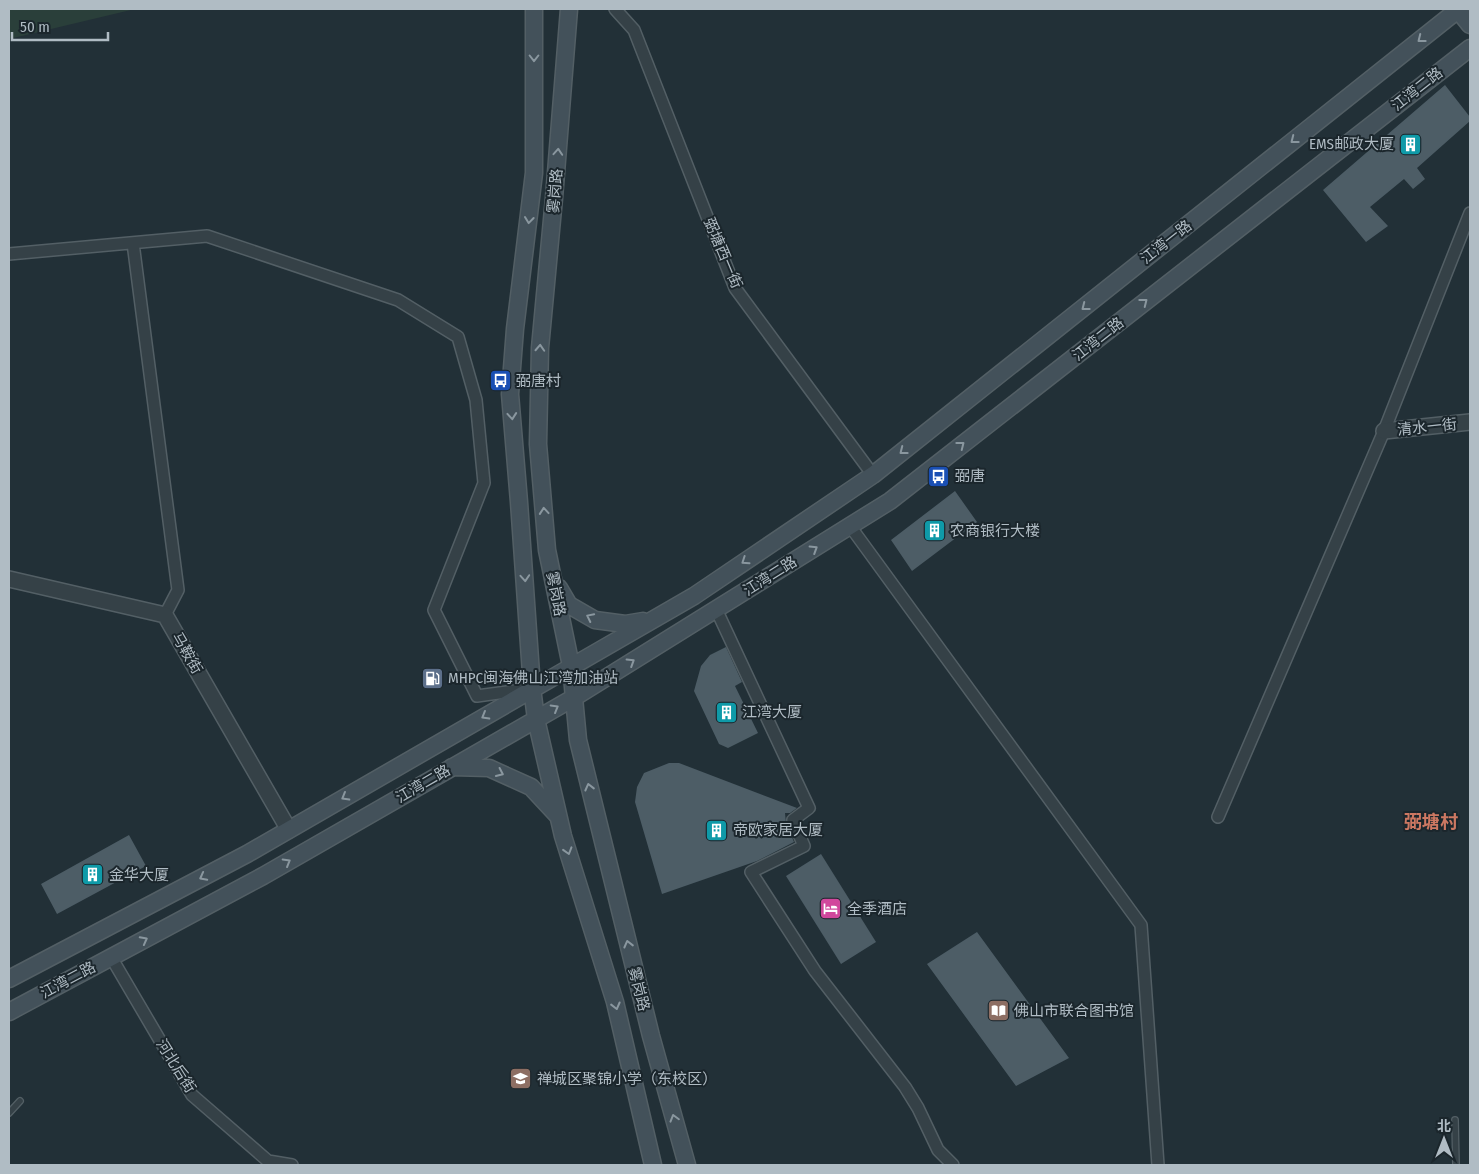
<svg xmlns="http://www.w3.org/2000/svg" width="1479" height="1174" viewBox="0 0 1479 1174" font-family="'Fira Sans Condensed','Noto Sans SC',sans-serif">
  <rect width="100%" height="100%" fill="#223037"/>
  <path fill="#2a3f3a" d="M 9,9 L 135,9 L 9,39 Z"/>
  <path fill="#4d5d66" d="M 1445,85 L 1470,117 L 1470,121 L 1417,168 L 1425,179 L 1413,189 L 1404,179 L 1370,207 L 1388,226 L 1366,242 L 1323,190 Z
    M 955,491 L 977,522 L 912,571 L 891,540 Z
    M 726,647 L 742,682 L 735,686 L 758,733 L 728,748 L 719,744 L 694,691 L 701,666 L 710,655 Z
    M 669,763 L 679,763 L 797,808 L 790,813 L 785,813 L 786,823 L 794,842 L 757,861 L 662,894 L 635,802 L 637,787 L 644,773 Z
    M 129,835 L 146,866 L 57,914 L 41,884 Z
    M 821,854 L 876,942 L 841,964 L 786,876 Z
    M 977,932 L 1069,1058 L 1016,1086 L 927,964 Z"/>
  <g fill="none" stroke-linecap="round" stroke-linejoin="round">
    <defs>
      <path id="service" d="M 9,1113 L 20,1101
        M 1455,1120 L 1456,1165"/>
      <path id="minor" d="M 615,9 L 634,30 L 735,288 L 873,475
        M 133,243 L 178,590 L 165,615
        M 9,254 L 207,236 L 398,300 L 458,337 L 476,400 L 484,483 L 434,610 L 477,696 L 528,689
        M 850,526 L 1141,925 L 1158,1165
        M 716,609 L 809,808 L 793,820 L 804,846 L 751,872 L 815,971 L 905,1087 L 918,1108 L 938,1150 L 953,1165
        M 1218,817 L 1384,431 L 1470,213
        M 111,957 L 192,1095 L 268,1161 L 292,1165"/>
      <path id="tertiary" d="M 1384,431 L 1470,422
        M 9,579 L 165,615 L 289,830"/>
      <path id="secondary" d="M 534,9 L 534,173 L 515,329 L 510,394 L 519,502 L 532,688 L 536,719 L 563,836 L 615,1002 L 653,1165
        M 569,9 L 554,198 L 540,348 L 538,444 L 547,550 L 571,666 L 578,740 L 651,1036 L 687,1165
        M 1458,10 L 1470,25
        M 559,588 L 569,605 L 595,620 L 625,624 L 643,621
        M 452,767 L 489,768 L 531,787 L 558,816
        M 9,979 L 247,854 L 694,596 L 873,475 L 1459,9
        M 9,1012 L 263,876 L 575,697 L 890,501 L 1470,48"/>
    </defs>
    <use href="#service" stroke="#535f65" stroke-width="8"/>
    <use href="#minor" stroke="#535f65" stroke-width="14"/>
    <use href="#tertiary" stroke="#535f65" stroke-width="18"/>
    <use href="#secondary" stroke="#535f65" stroke-width="19"/>
    <use href="#service" stroke="#354147" stroke-width="5.5"/>
    <use href="#minor" stroke="#354147" stroke-width="11"/>
    <use href="#tertiary" stroke="#354147" stroke-width="15"/>
    <use href="#secondary" stroke="#43515a" stroke-width="16"/>
  </g>
  <defs><path id="oneway-chevron" d="M-2-3.5L2.5 0L-2 3.5" fill="none" stroke-width="1.6" stroke-linecap="round" stroke-linejoin="round" transform="scale(1.25)"/></defs>
  <g stroke="#8a979f">
    <use href="#oneway-chevron" transform="translate(1421 39) rotate(142)"/>
    <use href="#oneway-chevron" transform="translate(534 58) rotate(90)"/>
    <use href="#oneway-chevron" transform="translate(1294 140) rotate(142)"/>
    <use href="#oneway-chevron" transform="translate(558 152) rotate(-86)"/>
    <use href="#oneway-chevron" transform="translate(529 220) rotate(97)"/>
    <use href="#oneway-chevron" transform="translate(1144 302) rotate(-38)"/>
    <use href="#oneway-chevron" transform="translate(1085 307) rotate(142)"/>
    <use href="#oneway-chevron" transform="translate(540 348) rotate(-87)"/>
    <use href="#oneway-chevron" transform="translate(512 416) rotate(85)"/>
    <use href="#oneway-chevron" transform="translate(961 445) rotate(-38)"/>
    <use href="#oneway-chevron" transform="translate(903 451) rotate(142)"/>
    <use href="#oneway-chevron" transform="translate(544 511) rotate(-95)"/>
    <use href="#oneway-chevron" transform="translate(814 549) rotate(-32)"/>
    <use href="#oneway-chevron" transform="translate(745 561) rotate(146)"/>
    <use href="#oneway-chevron" transform="translate(525 578) rotate(86)"/>
    <use href="#oneway-chevron" transform="translate(590 617) rotate(-154)"/>
    <use href="#oneway-chevron" transform="translate(631 662) rotate(-32)"/>
    <use href="#oneway-chevron" transform="translate(555 708) rotate(-30)"/>
    <use href="#oneway-chevron" transform="translate(485 716) rotate(150)"/>
    <use href="#oneway-chevron" transform="translate(500 773) rotate(25)"/>
    <use href="#oneway-chevron" transform="translate(589 787) rotate(-104)"/>
    <use href="#oneway-chevron" transform="translate(345 797) rotate(150)"/>
    <use href="#oneway-chevron" transform="translate(568 851) rotate(73)"/>
    <use href="#oneway-chevron" transform="translate(287 862) rotate(-30)"/>
    <use href="#oneway-chevron" transform="translate(203 877) rotate(152)"/>
    <use href="#oneway-chevron" transform="translate(144 940) rotate(-28)"/>
    <use href="#oneway-chevron" transform="translate(628 944) rotate(-104)"/>
    <use href="#oneway-chevron" transform="translate(616 1006) rotate(76)"/>
    <use href="#oneway-chevron" transform="translate(674 1118) rotate(-106)"/>
  </g>
  <defs>
    <symbol id="building-square" viewBox="-11 -11 22 22"><rect x="-9" y="-9" width="18" height="18" rx="4" fill="#0f9aa8" stroke="#1b262c"/><path d="M-4-6H4V6H1V3H-1V6H-4ZM-2.5-4.3h1.7v1.8h-1.7ZM.8-4.3h1.7v1.8H.8ZM-2.5-1h1.7V.8h-1.7ZM.8-1h1.7V.8H.8Z" fill="#fff"/></symbol>
    <symbol id="bus-square" viewBox="-11 -11 22 22"><rect x="-9" y="-9" width="18" height="18" rx="4" fill="#1a4fb4" stroke="#1b262c"/><path d="M-5-6H5V4H4V6H2V4H-2V6H-4V4H-5ZM-3.5-4V0h7V-4ZM-3.5 1.2v1.5H-2V1.2ZM2 1.2v1.5H3.5V1.2Z" fill="#fff"/></symbol>
    <symbol id="fuel-square" viewBox="-11 -11 22 22"><rect x="-9" y="-9" width="18" height="18" rx="4" fill="#5c6f8a" stroke="#1b262c"/><path d="M-5.5-6h7V0h2V4h1.3V-2.5L3-4.5l.8-.8L6-3V5H2.5V1h-1V6h-7ZM-4.2-4.7v3.2H.2V-4.7Z" fill="#fff"/></symbol>
    <symbol id="hotel-square" viewBox="-11 -11 22 22"><rect x="-9" y="-9" width="18" height="18" rx="4" fill="#d1479c" stroke="#1b262c"/><path d="M-6-4.5h1.5V1H6V5H4.5V3h-9V5H-6ZM-4 0a1.8 1.8 0 1 1 3.6 0ZM.5 0V-2.5h3Q6-2.5 6 0Z" fill="#fff"/></symbol>
    <symbol id="library-square" viewBox="-11 -11 22 22"><rect x="-9" y="-9" width="18" height="18" rx="4" fill="#8d6e63" stroke="#1b262c"/><path d="M-6-4Q-3-5.5-.7-3.5V5Q-3 3-6 4ZM6-4Q3-5.5 .7-3.5V5Q3 3 6 4Z" fill="#fff"/></symbol>
    <symbol id="school-square" viewBox="-11 -11 22 22"><rect x="-9" y="-9" width="18" height="18" rx="4" fill="#8d6e63" stroke="#1b262c"/><path d="M0-5L7-2L0 1L-7-2ZM-4 1L0 2.5L4 1V4Q0 6-4 4Z" fill="#fff"/></symbol>
  </defs>
  <g fill-rule="evenodd">
    <use href="#building-square" x="1398" y="132" width="25" height="25"/>
    <use href="#bus-square" x="488" y="368" width="25" height="25"/>
    <use href="#bus-square" x="926" y="464" width="25" height="25"/>
    <use href="#building-square" x="922" y="518" width="25" height="25"/>
    <use href="#fuel-square" x="420" y="666" width="25" height="25"/>
    <use href="#building-square" x="714" y="700" width="25" height="25"/>
    <use href="#building-square" x="704" y="818" width="25" height="25"/>
    <use href="#building-square" x="80" y="862" width="25" height="25"/>
    <use href="#hotel-square" x="818" y="896" width="25" height="25"/>
    <use href="#library-square" x="986" y="998" width="25" height="25"/>
    <use href="#school-square" x="508" y="1066" width="25" height="25"/>
  </g>
  <g text-anchor="middle" stroke-width="4" stroke-linejoin="round" paint-order="stroke">
    <g font-size="15" fill="#b0bcc4" stroke="#1b262c">
      <text transform="translate(1417 89) rotate(-38)" y="5">江湾二路</text>
      <text transform="translate(555 191) rotate(-85)" y="5">雾岗路</text>
      <text transform="translate(1166 242) rotate(-38)" y="5">江湾一路</text>
      <text transform="translate(723 253) rotate(67)" y="5">弼塘西一街</text>
      <text transform="translate(1098 339) rotate(-38)" y="5">江湾二路</text>
      <text transform="translate(1427 427) rotate(-6)" y="5">清水一街</text>
      <text transform="translate(770 576) rotate(-32)" y="5">江湾二路</text>
      <text transform="translate(556 594) rotate(79)" y="5">雾岗路</text>
      <text transform="translate(187 653) rotate(60)" y="5">马鞍街</text>
      <text transform="translate(423 784) rotate(-30)" y="5">江湾二路</text>
      <text transform="translate(68 980) rotate(-28)" y="5">江湾二路</text>
      <text transform="translate(639 989) rotate(76)" y="5">雾岗路</text>
      <text transform="translate(176 1066) rotate(58)" y="5">河北后街</text>
    </g>
    <g font-size="15" fill="#b0bcc4" stroke="#1b262c" text-anchor="start">
      <text x="1394" y="149" text-anchor="end">EMS邮政大厦</text>
      <text x="516" y="386">弼唐村</text>
      <text x="955" y="481">弼唐</text>
      <text x="950" y="536">农商银行大楼</text>
      <text x="448" y="683">MHPC闽海佛山江湾加油站</text>
      <text x="742" y="717">江湾大厦</text>
      <text x="733" y="835">帝欧家居大厦</text>
      <text x="109" y="880">金华大厦</text>
      <text x="847" y="914">全季酒店</text>
      <text x="1014" y="1016">佛山市联合图书馆</text>
      <text x="537" y="1084">禅城区聚锦小学（东校区）</text>
    </g>
    <g font-size="18" font-weight="bold" fill="#cd7862" stroke="#1b262c">
      <text x="1431" y="828">弼塘村</text>
    </g>
  </g>
  <rect width="1479" height="1174" fill="none" stroke="#b0bcc4" stroke-width="20"/>
  <g transform="translate(1444 1139)" stroke="#1b262c" stroke-width="4" paint-order="stroke">
  <path d="M0-4L9 19L0 12L-9 19Z" fill="#b0bcc4"/>
  <text y="-8" font-size="14" font-weight="bold" text-anchor="middle" fill="#b0bcc4">北</text>
  </g>
  <path d="M12 32v8h96v-8" fill="none" stroke="#b0bcc4" stroke-width="2.5"/>
  <text x="20" y="32" font-size="15" fill="#b0bcc4" stroke="#1b262c" stroke-width="4" paint-order="stroke">50 m</text>
</svg>
